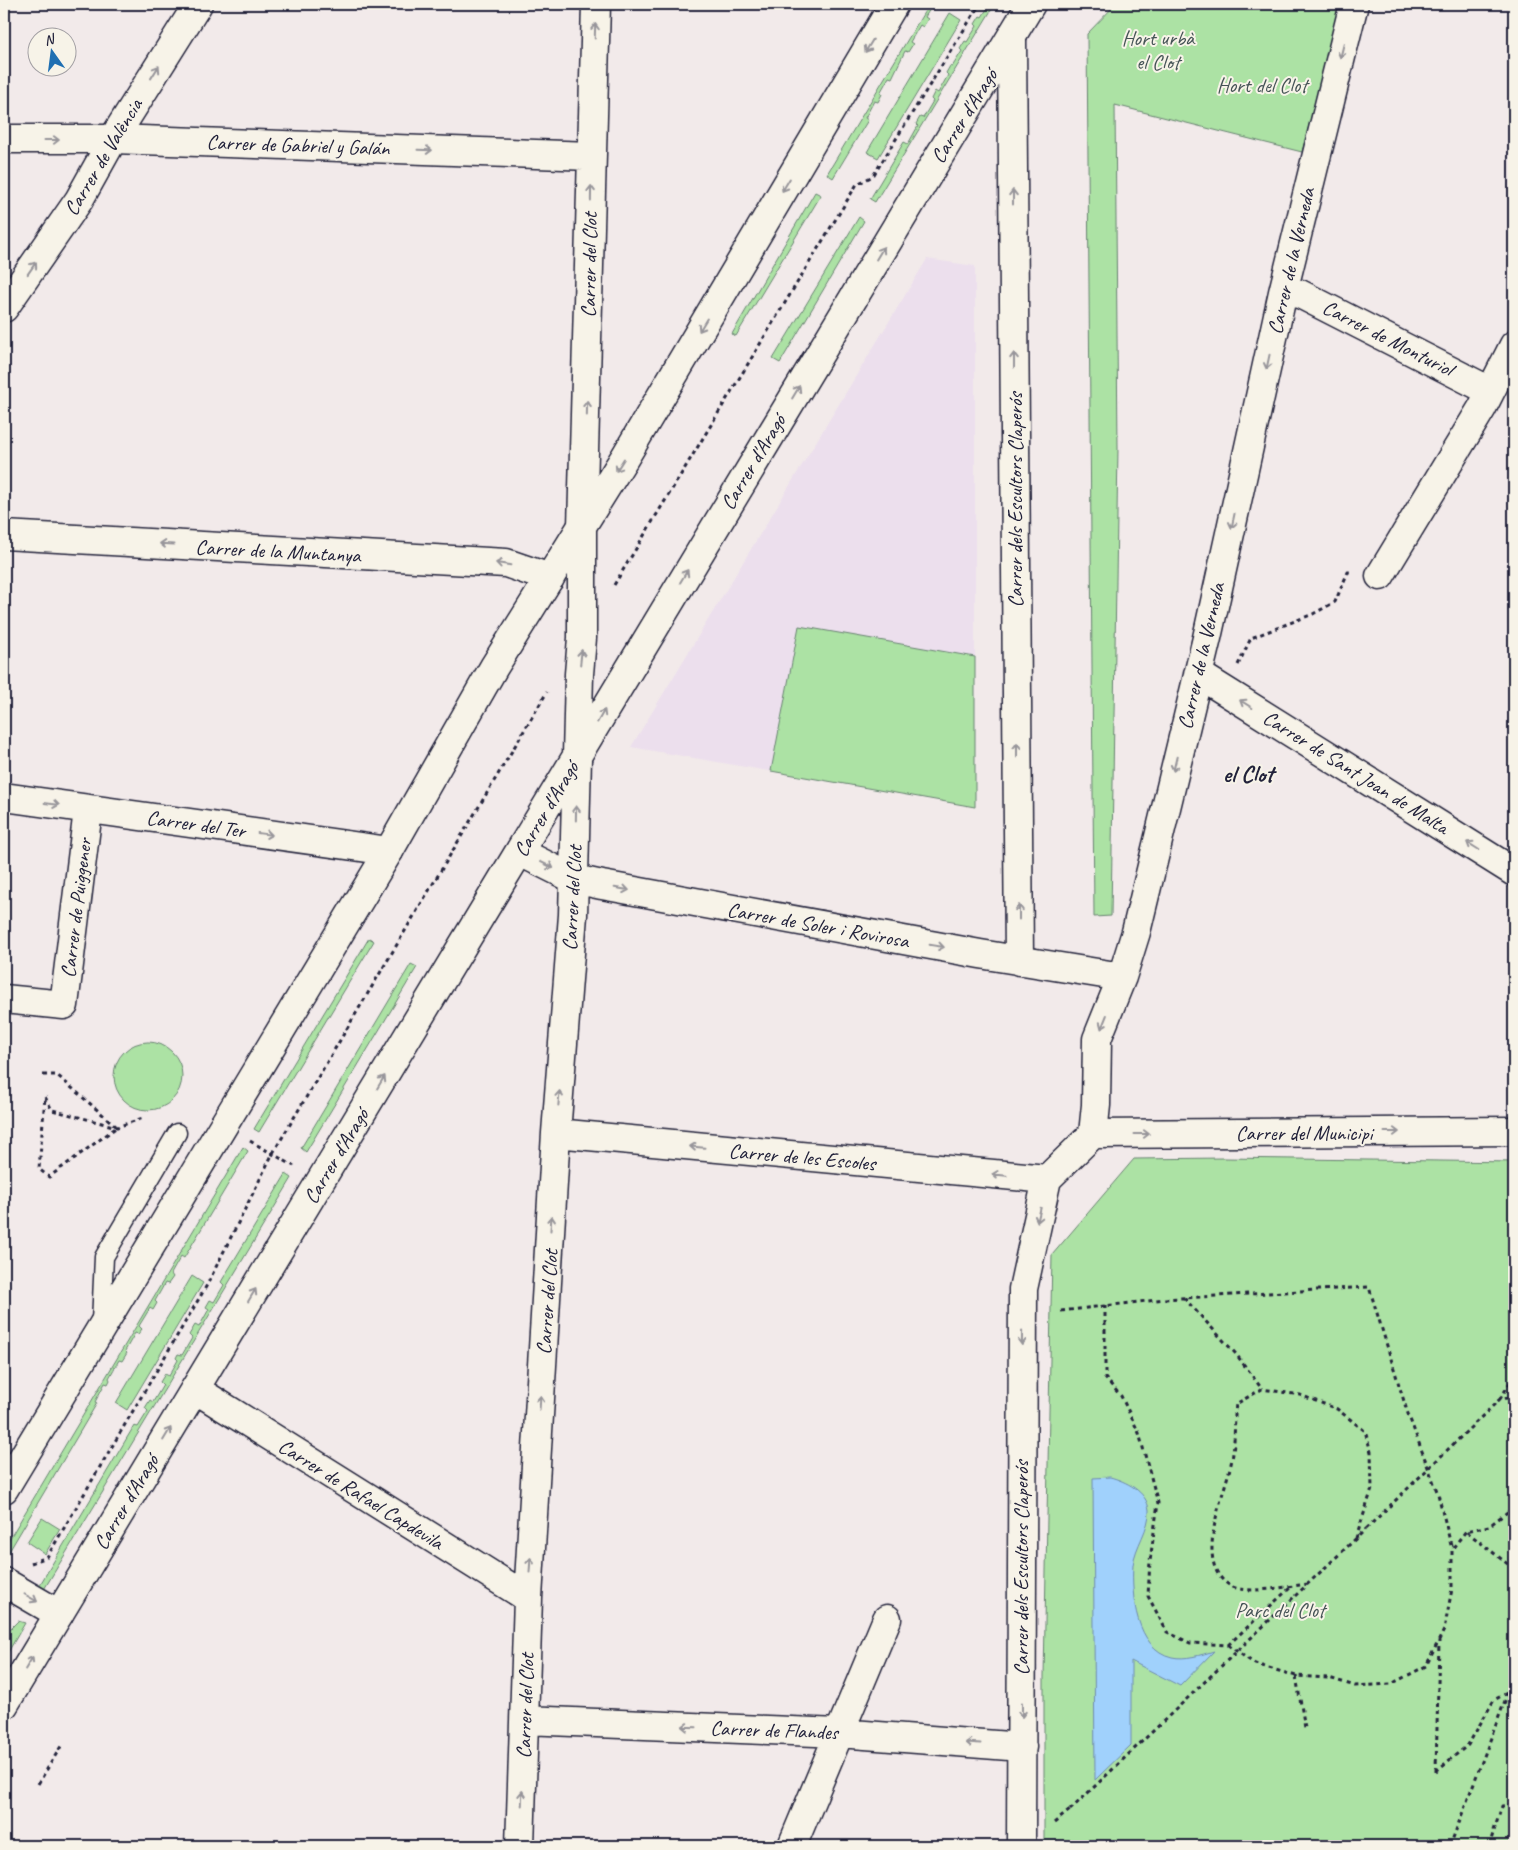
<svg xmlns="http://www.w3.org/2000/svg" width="1518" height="1850" viewBox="0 0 1518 1850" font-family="Caveat,sans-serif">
  <rect width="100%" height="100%" fill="#f2eaea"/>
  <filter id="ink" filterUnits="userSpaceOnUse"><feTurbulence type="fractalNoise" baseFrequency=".02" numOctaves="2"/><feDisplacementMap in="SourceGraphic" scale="10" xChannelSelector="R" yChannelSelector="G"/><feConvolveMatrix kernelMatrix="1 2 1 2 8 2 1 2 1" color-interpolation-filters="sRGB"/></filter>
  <g filter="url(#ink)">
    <path fill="#ecdfed" d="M 927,259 L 975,266 L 975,807 L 631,747 Z"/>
    <path fill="#ace2a4" stroke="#678270" d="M 929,4 L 933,4 L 925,17 L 928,19 L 923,27 L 920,25 L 910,42 L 913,44 L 908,52 L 905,51 L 892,78 L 889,77 L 880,93 L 882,94 L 878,102 L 874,101 L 865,118 L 868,120 L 833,178 L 827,174 Z
      M 990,4 L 995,4 L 875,202 L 870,199 L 904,142 L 908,144 L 918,126 L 916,124 L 920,117 L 923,118 L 933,101 L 931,99 L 935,91 L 938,93 L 948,75 L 946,73 L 950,66 L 952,67 L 962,51 L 960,49 L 965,41 L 967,42 L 977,26 L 975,24 L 980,16 L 982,17 Z
      M 1116,4 L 1341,4 L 1302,152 L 1115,105 L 1118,448 L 1111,916 L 1094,917 L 1087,34 Z
      M 950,13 L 961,20 L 878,158 L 867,152 Z
      M 815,192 L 821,195 L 736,336 L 732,334 Z
      M 859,217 L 864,221 L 780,363 L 773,359 Z
      M 799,626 L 975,657 L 975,807 L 771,771 Z
      M 369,938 L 374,941 L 259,1132 L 254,1129 Z
      M 411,964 L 417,967 L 306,1152 L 301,1148 Z
      M114 1076a34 34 0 1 1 68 0a34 34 0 1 1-68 0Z
      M 243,1147 L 248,1151 L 184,1258 L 181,1256 L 171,1274 L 173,1277 L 168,1284 L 165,1283 L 155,1301 L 157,1303 L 153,1310 L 150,1308 L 139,1326 L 142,1329 L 138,1334 L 135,1333 L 125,1351 L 127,1353 L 122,1361 L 119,1360 L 109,1378 L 110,1380 L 108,1384 L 105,1383 L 95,1402 L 97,1403 L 4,1560 L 4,1548 Z
      M 1224,1158 L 1514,1162 L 1514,1846 L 1044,1846 L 1044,1676 L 1052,1255 L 1134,1159 Z
      M 286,1174 L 292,1178 L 40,1596 L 35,1593 L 134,1426 L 138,1427 L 148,1411 L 145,1408 L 150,1400 L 153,1402 L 163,1385 L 160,1382 L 165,1374 L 169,1376 L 178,1360 L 176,1358 L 178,1354 L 182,1355 L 192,1338 L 189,1335 L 195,1325 L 199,1327 L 209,1309 L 206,1307 L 210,1300 L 214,1302 L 224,1285 L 221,1282 Z
      M 192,1276 L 203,1283 L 127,1410 L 116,1403 Z
      M 42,1518 L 60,1529 L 45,1554 L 27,1542 Z
      M 18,1621 L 25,1623 L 4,1659 L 4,1635 Z"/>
    <path fill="#a0d1fc" stroke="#6e8baf" d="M 1110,1477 C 1125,1481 1147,1491 1149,1510 C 1150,1529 1135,1546 1133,1565 C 1131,1595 1136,1649 1172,1657 C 1185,1660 1201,1655 1214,1651 L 1180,1686 L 1131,1661 L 1131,1745 L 1095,1780 L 1093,1478 Z"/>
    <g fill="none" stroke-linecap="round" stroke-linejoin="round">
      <defs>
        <path id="lane" d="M 101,1323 L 104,1257 L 177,1133"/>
        <path id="street" d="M 1012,38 L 1019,961
          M 4,139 L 113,139 L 591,156
          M 1283,292 L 1300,294 L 1490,391
          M 582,527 L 596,4
          M 4,535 L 506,563 L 550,578
          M 1380,576 L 1482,408 L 1514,345
          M 1198,674 L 1514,872
          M 4,797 L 389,851
          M 520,852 L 574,879 L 602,885 L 980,954 L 1122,977
          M 4,999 L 64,1005 L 88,810
          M 556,1133 L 1047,1179
          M 1093,1134 L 1514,1131
          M 195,1389 L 528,1598
          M 4,1582 L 59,1614
          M 525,1720 L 839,1733 L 1022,1747
          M 520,1846 L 528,1598 L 556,1133 L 573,915 L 577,758
          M 792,1846 L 887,1619
          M 1021,1846 L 1023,1289 L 1047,1179 L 1093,1134 L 1096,1105 L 1097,1039 L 1122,977 L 1136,932 L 1207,638 L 1283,292 L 1354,4"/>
        <path id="secondary" d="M 4,308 L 79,200 L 113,139 L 198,4
          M 577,756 L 579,674 L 582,638 L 582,527
          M 4,1489 L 389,851 L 494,667 L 625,457 L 894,4
          M 4,1705 L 1031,4"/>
      </defs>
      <use href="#lane" stroke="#22223b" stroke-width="21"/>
      <use href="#street" stroke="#22223b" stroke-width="31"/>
      <use href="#secondary" stroke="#22223b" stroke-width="31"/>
      <path stroke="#22223b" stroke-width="3" stroke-dasharray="4 4" stroke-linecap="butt" d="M 614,585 L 857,184 L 873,176 L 980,4
        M 1238,665 L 1251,638 L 1313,614 L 1335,602 L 1348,572 L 1350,572
        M 43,1075 L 57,1075 L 117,1127 L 49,1177 L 39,1169 L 45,1097
        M 45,1097 L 52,1110 L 117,1127 L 143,1118
        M 250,1141 L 294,1166
        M 1184,1298 L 1236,1354 L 1262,1389
        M 1105,1305 L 1105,1378 L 1121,1396 L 1139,1433 L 1158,1503 L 1150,1561 L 1148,1596 L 1167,1632 L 1190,1643 L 1228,1645 L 1255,1664 L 1296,1676 L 1329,1678 L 1355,1686 L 1391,1684 L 1426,1666 L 1444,1630 L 1452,1589 L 1452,1549 L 1466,1531 L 1489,1526 L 1514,1507
        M 1061,1311 L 1165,1299 L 1369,1287 L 1407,1411 L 1438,1494 L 1452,1549
        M 1500,1399 L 1514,1376
        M 1469,1429 L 1500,1399 L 1514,1397
        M 1467,1532 L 1514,1569
        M 31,1563 L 47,1557 L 207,1285 L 273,1153 L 547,692
        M 1308,1584 C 1290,1586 1247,1595 1231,1586 C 1189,1563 1229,1488 1233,1453 C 1235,1437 1234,1420 1236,1404 L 1262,1389 L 1300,1395 L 1337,1409 L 1365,1431 L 1371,1452 L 1372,1489 L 1356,1538
        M 1295,1596 L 1366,1529
        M 1228,1645 L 1292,1586
        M 1296,1676 L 1305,1728
        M 1436,1771 L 1439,1641
        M 1436,1771 L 1468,1745 L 1494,1700 L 1507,1693
        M 38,1784 L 63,1743
        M 1054,1823 L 1070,1810
        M 1450,1846 L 1514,1677
        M 1489,1846 L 1502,1806 L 1514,1805"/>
      <use href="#lane" stroke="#f7f3e8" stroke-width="18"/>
      <use href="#street" stroke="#f7f3e8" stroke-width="28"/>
      <use href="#secondary" stroke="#f7f3e8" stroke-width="28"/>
      <path stroke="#22223b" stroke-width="3" stroke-dasharray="4 4" stroke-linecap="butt" d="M 1366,1529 L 1469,1429
        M 1070,1810 L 1295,1596"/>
    </g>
    <defs><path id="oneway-shaft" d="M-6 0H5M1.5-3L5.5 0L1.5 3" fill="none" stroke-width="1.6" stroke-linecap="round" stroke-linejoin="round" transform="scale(1.25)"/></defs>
    <g stroke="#97959a">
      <use href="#oneway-shaft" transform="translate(595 31) rotate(-88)"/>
      <use href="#oneway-shaft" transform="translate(869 46) rotate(121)"/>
      <use href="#oneway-shaft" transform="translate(1342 51) rotate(104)"/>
      <use href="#oneway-shaft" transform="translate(155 72) rotate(-58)"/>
      <use href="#oneway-shaft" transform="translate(52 140)"/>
      <use href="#oneway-shaft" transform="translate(425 150) rotate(2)"/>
      <use href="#oneway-shaft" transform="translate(786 185) rotate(121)"/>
      <use href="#oneway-shaft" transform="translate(591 193) rotate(-89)"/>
      <use href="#oneway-shaft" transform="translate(1013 197) rotate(-90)"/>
      <use href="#oneway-shaft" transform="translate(880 253) rotate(-59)"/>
      <use href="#oneway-shaft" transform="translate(32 268) rotate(-55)"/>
      <use href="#oneway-shaft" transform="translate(703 325) rotate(121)"/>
      <use href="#oneway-shaft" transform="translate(1014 360) rotate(-90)"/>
      <use href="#oneway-shaft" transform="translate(1268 362) rotate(102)"/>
      <use href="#oneway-shaft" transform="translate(796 392) rotate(-59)"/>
      <use href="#oneway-shaft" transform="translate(587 408) rotate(-89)"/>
      <use href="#oneway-shaft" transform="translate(620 465) rotate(122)"/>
      <use href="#oneway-shaft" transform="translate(1233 521) rotate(102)"/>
      <use href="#oneway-shaft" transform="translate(167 544) rotate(-177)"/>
      <use href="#oneway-shaft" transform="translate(503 564) rotate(-171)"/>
      <use href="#oneway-shaft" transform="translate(684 576) rotate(-59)"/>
      <use href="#oneway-shaft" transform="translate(581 657) rotate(-84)"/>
      <use href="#oneway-shaft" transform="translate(1246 704) rotate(-148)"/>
      <use href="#oneway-shaft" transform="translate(601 716) rotate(-60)"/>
      <use href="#oneway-shaft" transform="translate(1017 750) rotate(-90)"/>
      <use href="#oneway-shaft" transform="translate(1175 764) rotate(103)"/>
      <use href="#oneway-shaft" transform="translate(52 804) rotate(8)"/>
      <use href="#oneway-shaft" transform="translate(576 813) rotate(-89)"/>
      <use href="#oneway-shaft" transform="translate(265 834) rotate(8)"/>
      <use href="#oneway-shaft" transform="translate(1473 846) rotate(-148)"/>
      <use href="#oneway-shaft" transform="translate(547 865) rotate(26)"/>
      <use href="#oneway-shaft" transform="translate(622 889) rotate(10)"/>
      <use href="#oneway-shaft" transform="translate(1019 912) rotate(-90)"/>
      <use href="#oneway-shaft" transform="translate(937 946) rotate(10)"/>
      <use href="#oneway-shaft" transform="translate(1104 1022) rotate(112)"/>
      <use href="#oneway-shaft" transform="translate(381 1082) rotate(-59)"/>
      <use href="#oneway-shaft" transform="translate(559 1098) rotate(-85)"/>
      <use href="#oneway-shaft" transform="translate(1392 1132)"/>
      <use href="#oneway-shaft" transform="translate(1142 1134)"/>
      <use href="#oneway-shaft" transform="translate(697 1147) rotate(-175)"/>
      <use href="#oneway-shaft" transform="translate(999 1175) rotate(-174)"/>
      <use href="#oneway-shaft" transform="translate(1039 1215) rotate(103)"/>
      <use href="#oneway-shaft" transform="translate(551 1223) rotate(-86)"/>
      <use href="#oneway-shaft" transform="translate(252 1295) rotate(-59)"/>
      <use href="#oneway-shaft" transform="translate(1022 1338) rotate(91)"/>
      <use href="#oneway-shaft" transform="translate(540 1403) rotate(-86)"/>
      <use href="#oneway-shaft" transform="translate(167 1434) rotate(-59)"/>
      <use href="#oneway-shaft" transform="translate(530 1565) rotate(-86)"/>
      <use href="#oneway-shaft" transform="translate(31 1598) rotate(30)"/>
      <use href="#oneway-shaft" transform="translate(29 1663) rotate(-59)"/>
      <use href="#oneway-shaft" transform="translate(1022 1710) rotate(90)"/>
      <use href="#oneway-shaft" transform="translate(689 1727) rotate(-178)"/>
      <use href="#oneway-shaft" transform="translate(973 1743) rotate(-176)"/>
      <use href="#oneway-shaft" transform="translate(522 1798) rotate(-88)"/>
    </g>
  </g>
  <g text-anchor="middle" stroke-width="4" stroke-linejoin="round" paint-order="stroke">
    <g font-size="21" fill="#445255" stroke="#f7f3e8">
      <text x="1158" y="45">Hort urbà<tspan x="1158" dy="24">el Clot</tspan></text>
      <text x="1262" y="92">Hort del Clot</text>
      <text x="1280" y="1617">Parc del Clot</text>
    </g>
    <g font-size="21" fill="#22223b" stroke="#f7f3e8">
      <text transform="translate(964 116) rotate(-58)" y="7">Carrer d'Aragó</text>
      <text transform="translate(298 145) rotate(2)" y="7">Carrer de Gabriel y Galán</text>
      <text transform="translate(103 157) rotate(-59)" y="7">Carrer de València</text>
      <text transform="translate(1291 261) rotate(-77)" y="7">Carrer de la Verneda</text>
      <text transform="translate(589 265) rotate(-89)" y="7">Carrer del Clot</text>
      <text transform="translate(1388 338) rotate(27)" y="7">Carrer de Monturiol</text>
      <text transform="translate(753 462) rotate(-59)" y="7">Carrer d'Aragó</text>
      <text transform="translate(1015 500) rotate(-90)" y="7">Carrer dels Escultors Claperós</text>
      <text transform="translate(278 551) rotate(3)" y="7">Carrer de la Muntanya</text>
      <text transform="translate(1201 656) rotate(-77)" y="7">Carrer de la Verneda</text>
      <text transform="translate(1356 772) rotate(32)" y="7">Carrer de Sant Joan de Malta</text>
      <text transform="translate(546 809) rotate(-59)" y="7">Carrer d'Aragó</text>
      <text transform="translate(196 824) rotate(8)" y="7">Carrer del Ter</text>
      <text transform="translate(572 898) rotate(-87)" y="7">Carrer del Clot</text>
      <text transform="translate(76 908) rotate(-83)" y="7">Carrer de Puiggener</text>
      <text transform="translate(818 925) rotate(10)" y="7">Carrer de Soler i Rovirosa</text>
      <text x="1304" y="1140">Carrer del Municipi</text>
      <text transform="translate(336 1156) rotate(-59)" y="7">Carrer d'Aragó</text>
      <text transform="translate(802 1157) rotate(5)" y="7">Carrer de les Escoles</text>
      <text transform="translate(547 1302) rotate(-86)" y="7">Carrer del Clot</text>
      <text transform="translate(361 1494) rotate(32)" y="7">Carrer de Rafael Capdevila</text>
      <text transform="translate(126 1502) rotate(-59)" y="7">Carrer d'Aragó</text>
      <text transform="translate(1021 1568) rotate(-90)" y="7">Carrer dels Escultors Claperós</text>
      <text transform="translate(525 1706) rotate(-88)" y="7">Carrer del Clot</text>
      <text transform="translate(774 1730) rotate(2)" y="7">Carrer de Flandes</text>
    </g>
    <g font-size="24" font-weight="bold" fill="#22223b" stroke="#f7f3e8">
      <text x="1248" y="782">el Clot</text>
    </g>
  </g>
  <rect width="1518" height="1850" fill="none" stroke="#f7f3e8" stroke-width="20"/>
  <rect x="10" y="10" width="1498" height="1830" fill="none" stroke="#22223b" stroke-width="2" filter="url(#ink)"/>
  <g transform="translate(52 52) rotate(346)"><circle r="24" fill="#f7f3e8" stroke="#a29fa3"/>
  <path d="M0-4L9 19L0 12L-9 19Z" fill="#1f6fb2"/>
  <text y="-8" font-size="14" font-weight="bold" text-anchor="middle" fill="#22223b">N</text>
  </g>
</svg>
